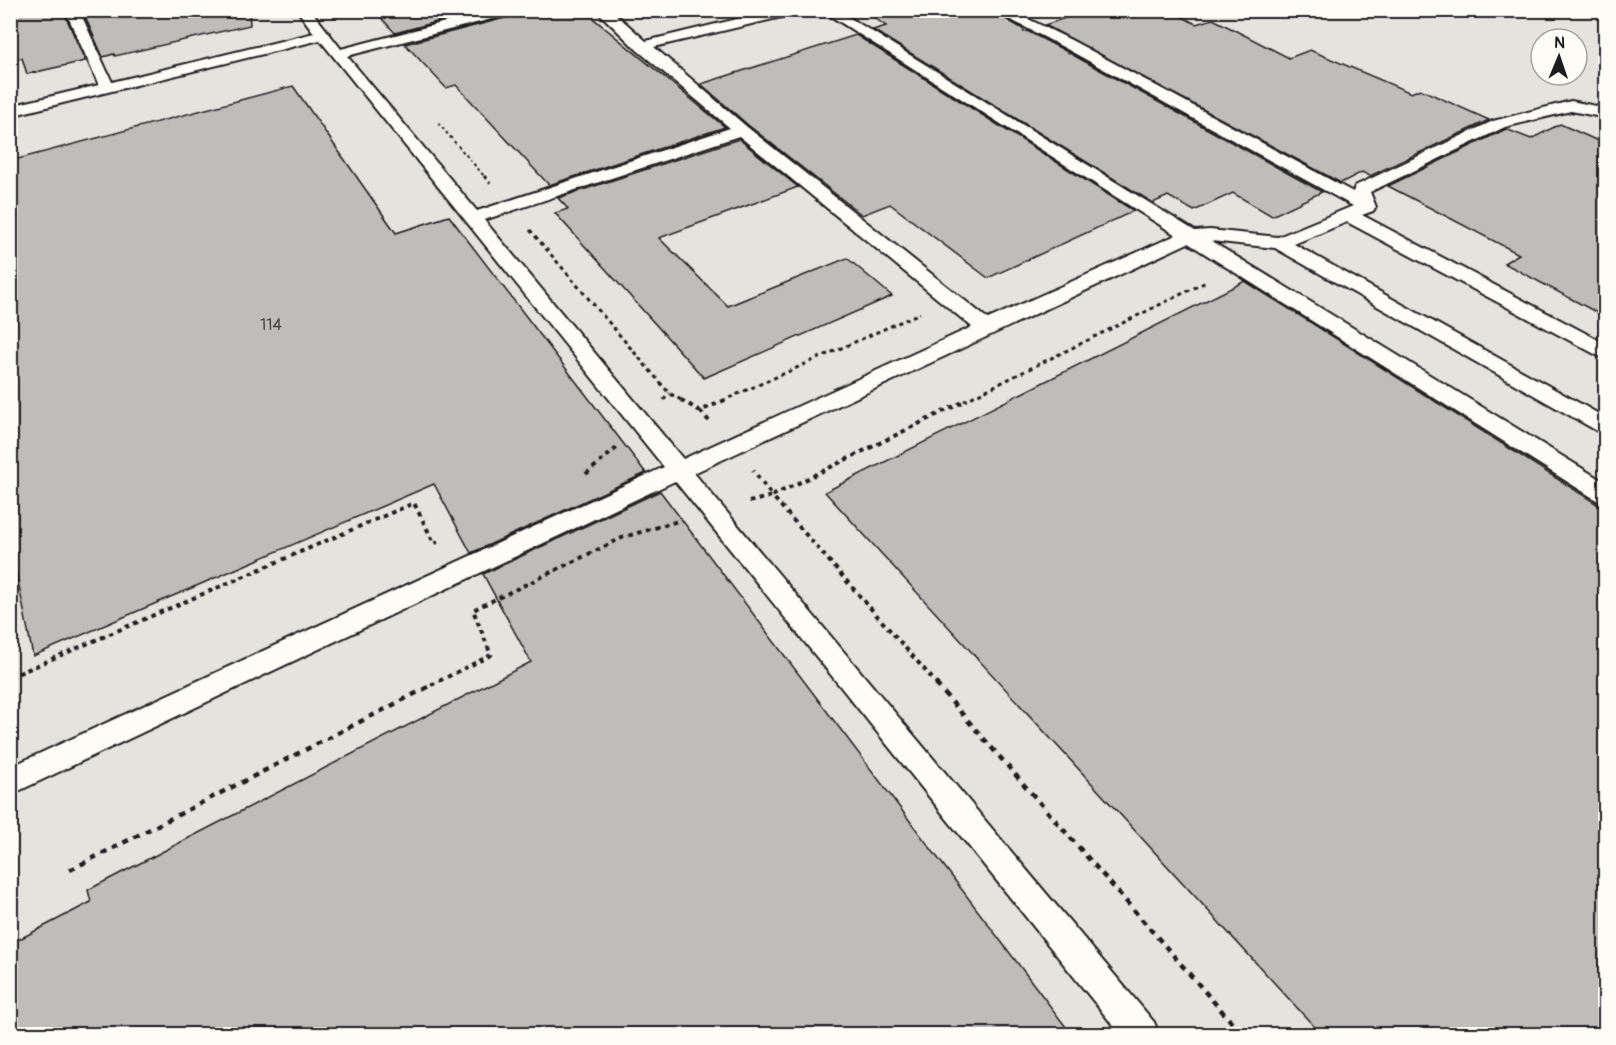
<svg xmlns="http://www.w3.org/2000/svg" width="1616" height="1045" viewBox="0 0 1616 1045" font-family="Pangolin,sans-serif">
  <rect width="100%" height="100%" fill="#f4f3ee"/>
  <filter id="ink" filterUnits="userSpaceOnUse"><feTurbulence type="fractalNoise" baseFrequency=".0167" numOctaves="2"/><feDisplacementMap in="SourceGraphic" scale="12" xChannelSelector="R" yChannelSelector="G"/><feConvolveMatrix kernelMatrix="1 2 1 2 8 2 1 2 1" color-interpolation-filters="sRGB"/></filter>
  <g filter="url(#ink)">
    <path fill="#e4e3de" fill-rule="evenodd" d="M 10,11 L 1605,11 L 1605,1034 L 11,1034 ZM 1541,39 L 1577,39 L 1577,75 L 1541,75 Z"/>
    <path fill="#bebdba" stroke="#1c1c1c" stroke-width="1.5" d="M 10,10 L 63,10 L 85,61 L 27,74 L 22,58 L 10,61 Z
      M 82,10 L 249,10 L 250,25 L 115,56 L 114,54 L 103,57 Z
      M 374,10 L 481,10 L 395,33 Z
      M 518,10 L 593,10 L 594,19 L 725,127 L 549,185 L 456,85 L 446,88 L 405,44 L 516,15 Z
      M 863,10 L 990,10 L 1023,29 L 1024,32 L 1027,31 L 1062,49 L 1322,192 L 1272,216 L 1233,193 L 1194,211 L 1168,196 L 1153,203 L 873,30 L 886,26 Z
      M 1088,10 L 1169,10 L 1196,24 L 1213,19 L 1289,58 L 1310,50 L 1411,93 L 1420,89 L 1489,120 L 1370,176 L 1362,172 L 1341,183 L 1045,25 Z
      M 856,35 L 1134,211 L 988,278 L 890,204 L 862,215 L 748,125 L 701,84 Z
      M 293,86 L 396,233 L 449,216 L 646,473 L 471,553 L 434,484 L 33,656 L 10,541 L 10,161 Z
      M 1560,124 L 1605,144 L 1605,317 L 1504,263 L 1519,254 L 1388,186 L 1506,129 L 1531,139 Z
      M 739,139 L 798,187 L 659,238 L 728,306 L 847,258 L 892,296 L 704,378 L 555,213 L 568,209 L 558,198 Z
      M 1245,281 L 1605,509 L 1605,1035 L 1322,1035 L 825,492 Z
      M 660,491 L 1072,1035 L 10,1035 L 10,944 L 91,902 L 88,890 L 531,662 L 483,574 Z"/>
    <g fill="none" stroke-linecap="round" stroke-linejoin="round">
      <defs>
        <path id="lane" d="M 65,10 L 79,10 L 112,82 L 314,33 L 297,10 L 311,10 L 341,49 L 492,10 L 516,10 L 515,13 L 347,56 L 477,211 L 730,128 L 636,49 L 596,10 L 611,10 L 646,41 L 774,10 L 800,10 L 799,13 L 654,47 L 747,127 L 988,319 L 1176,235 L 821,10 L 837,10 L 1195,231 L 1210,230 L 1278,237 L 1353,206 L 1063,47 L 992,10 L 1010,10 L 1073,41 L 1353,192 L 1355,186 L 1493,121 L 1571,101 L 1606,108 L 1606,118 L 1571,111 L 1505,127 L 1370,192 L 1376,207 L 1373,211 L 1362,215 L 1606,344 L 1606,360 L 1347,222 L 1294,244 L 1606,418 L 1606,436 L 1275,248 L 1211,241 L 1606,483 L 1606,504 L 1598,501 L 1188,243 L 694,473 L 1154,1022 L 1159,1034 L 1120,1034 L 675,481 L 10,795 L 10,767 L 664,467 L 320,40 L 10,116 L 10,106 L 99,85 ZM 739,136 L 972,327 L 683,459 L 484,220 Z"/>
      </defs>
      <use href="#lane" stroke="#1c1c1c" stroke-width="4"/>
      <path stroke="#1c1c1c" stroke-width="2" stroke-dasharray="3 3" stroke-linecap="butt" d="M 438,123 L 485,177"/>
      <path stroke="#1c1c1c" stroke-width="3" stroke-dasharray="4 4" stroke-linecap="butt" d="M 484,176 L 490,183
        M 530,230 L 669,393 L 683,401
        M 664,400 L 669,393
        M 722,401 L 920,313
        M 964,401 L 1206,282"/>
      <path stroke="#1c1c1c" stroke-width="4" stroke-dasharray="4.5 4.5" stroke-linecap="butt" d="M 681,400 L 700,411 L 725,400
        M 700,411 L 710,422
        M 586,474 L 619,446
        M 749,502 L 772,496 L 753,470
        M 10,677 L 414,503 L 434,543 L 438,542
        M 431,685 L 491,655 L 473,610 L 624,537 L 678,521
        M 938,685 L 772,496 L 967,400"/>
      <path stroke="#1c1c1c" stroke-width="4.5" stroke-dasharray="6 6" stroke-linecap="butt" d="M 936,684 L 1242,1034
        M 70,870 L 434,684"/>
      <use href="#lane" fill="#fdfcf7" fill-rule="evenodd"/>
    </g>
  </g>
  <g text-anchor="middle" stroke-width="4.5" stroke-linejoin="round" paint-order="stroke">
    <g font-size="16" fill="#444">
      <text x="271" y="330">114</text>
    </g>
  </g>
  <rect width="1616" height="1045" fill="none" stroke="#fdfcf7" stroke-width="36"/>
  <rect x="18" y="18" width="1580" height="1009" fill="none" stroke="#1c1c1c" stroke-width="2" filter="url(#ink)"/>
  <g transform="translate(1559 57) rotate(2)"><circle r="28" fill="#fdfcf7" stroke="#a3a29f" stroke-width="1.5"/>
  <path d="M0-4.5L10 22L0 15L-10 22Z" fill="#1c1c1c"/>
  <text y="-9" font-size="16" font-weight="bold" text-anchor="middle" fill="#1c1c1c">N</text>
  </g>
</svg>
